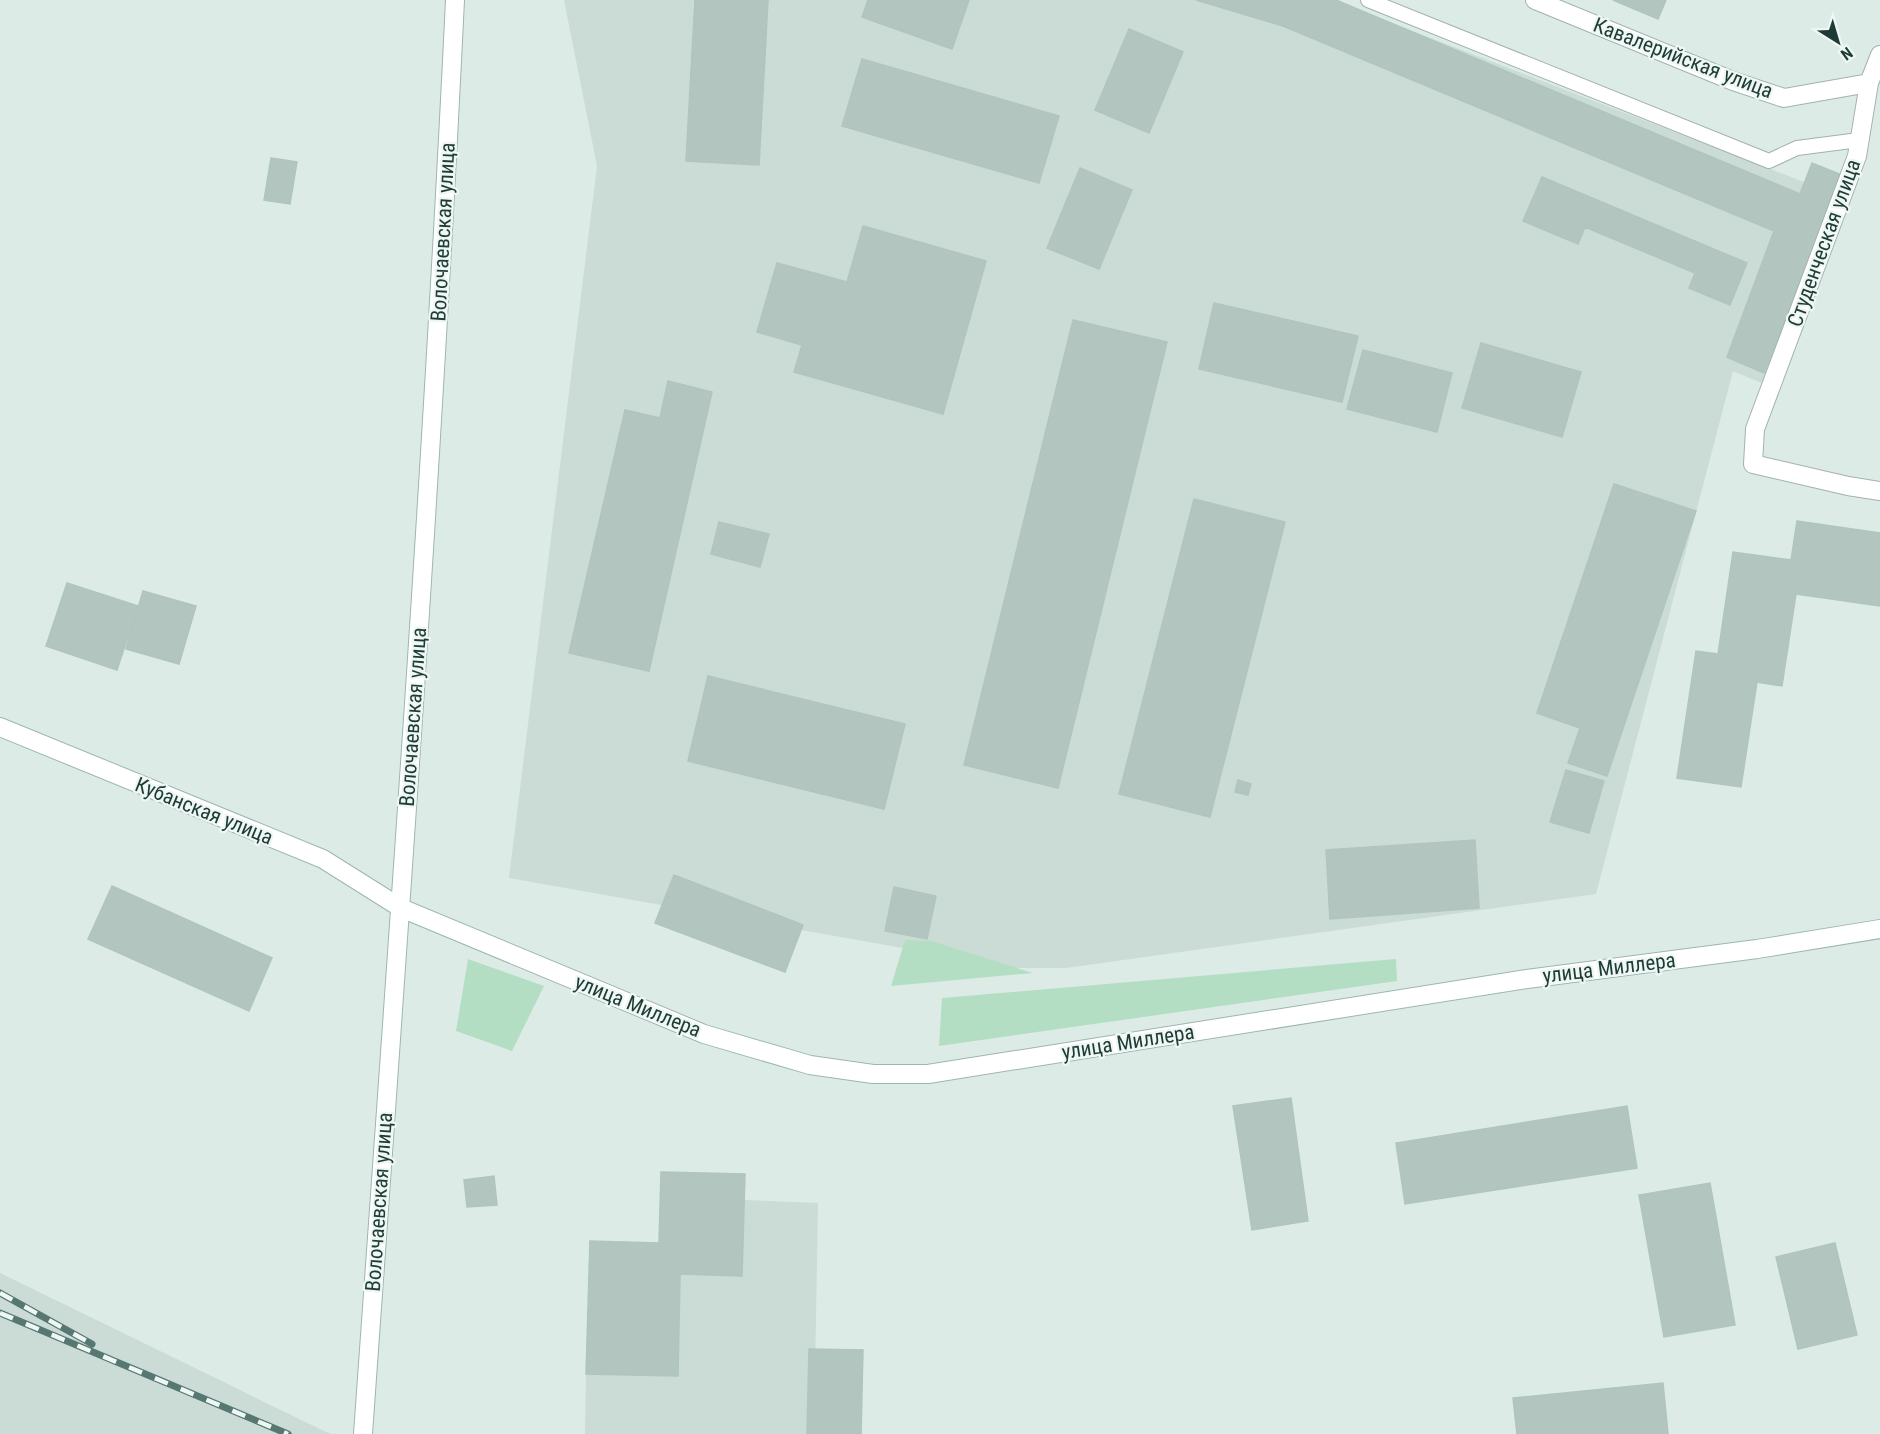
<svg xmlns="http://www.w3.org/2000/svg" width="1880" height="1434" viewBox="0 0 1880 1434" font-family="'Roboto Condensed',sans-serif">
  <rect width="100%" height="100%" fill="#ddebe6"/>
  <path fill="#cbdbd5" d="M 564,0 L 1332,0 L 1843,197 L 1771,387 L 1733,371 L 1596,894 L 1066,968 L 1015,968 L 509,878 L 597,166 Z
    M 744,1200 L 818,1203 L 814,1434 L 585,1434 L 586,1374 L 680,1274 L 742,1276 Z
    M 0,1273 L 326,1432 L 332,1434 L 0,1434 Z"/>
  <path fill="#b4dec3" d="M 905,940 L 931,941 L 1033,973 L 891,986 Z
    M 468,959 L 544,986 L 512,1051 L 456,1031 Z
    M 1396,959 L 1397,981 L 939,1046 L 942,998 Z"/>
  <path fill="#b2c6bf" stroke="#afc5be" stroke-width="1.5" d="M 695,0 L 768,0 L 759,165 L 686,161 Z
    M 868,0 L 969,0 L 952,49 L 862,17 Z
    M 1196,0 L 1336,0 L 1800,194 L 1812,163 L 1844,176 L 1764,373 L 1727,357 L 1774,231 L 1283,26 Z
    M 1613,0 L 1666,0 L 1658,19 Z
    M 1129,29 L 1183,52 L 1149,133 L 1095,110 Z
    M 862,59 L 1059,116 L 1039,183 L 842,126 Z
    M 271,158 L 297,162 L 290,204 L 264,200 Z
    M 1080,168 L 1132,190 L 1099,269 L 1047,248 Z
    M 1542,177 L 1747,263 L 1730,305 L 1689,288 L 1695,273 L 1585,227 L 1578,244 L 1523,221 Z
    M 863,226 L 986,261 L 943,414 L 794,372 L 802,345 L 757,332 L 777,263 L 847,282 Z
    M 1214,303 L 1358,336 L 1342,402 L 1199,369 Z
    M 1073,320 L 1167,342 L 1058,788 L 964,765 Z
    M 1481,343 L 1581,372 L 1562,437 L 1462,408 Z
    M 1363,350 L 1452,373 L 1437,432 L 1347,409 Z
    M 668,381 L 712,392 L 649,671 L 569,653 L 625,410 L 660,418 Z
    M 1614,484 L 1696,511 L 1607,776 L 1568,763 L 1580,728 L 1537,713 Z
    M 1194,499 L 1285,522 L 1210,817 L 1119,794 Z
    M 1797,521 L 1880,533 L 1880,606 L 1796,594 L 1782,686 L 1757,682 L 1741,787 L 1677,778 L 1696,651 L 1718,654 L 1733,552 L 1791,560 Z
    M 719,522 L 769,534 L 760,567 L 711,554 Z
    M 67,583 L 138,606 L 117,670 L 46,646 Z
    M 143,591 L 196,606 L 179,664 L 126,649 Z
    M 708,676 L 905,724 L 884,809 L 688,761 Z
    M 1566,770 L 1604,781 L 1589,833 L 1550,822 Z
    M 1238,780 L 1251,784 L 1248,795 L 1235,792 Z
    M 1475,840 L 1479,908 L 1330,919 L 1326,850 Z
    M 674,875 L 803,925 L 785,972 L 655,923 Z
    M 112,886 L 272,958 L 249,1011 L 88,939 Z
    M 894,887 L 936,896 L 927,939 L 885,931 Z
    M 1291,1098 L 1308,1221 L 1252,1230 L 1233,1106 Z
    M 1627,1106 L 1637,1168 L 1405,1204 L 1396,1143 Z
    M 661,1172 L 745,1174 L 742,1276 L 680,1274 L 678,1376 L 586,1374 L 590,1241 L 659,1243 Z
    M 494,1176 L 497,1205 L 467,1207 L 464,1180 Z
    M 1710,1183 L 1735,1325 L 1664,1337 L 1639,1195 Z
    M 1835,1243 L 1857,1335 L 1798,1349 L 1776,1257 Z
    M 809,1349 L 863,1350 L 861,1434 L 807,1434 Z
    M 1663,1383 L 1668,1434 L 1517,1434 L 1513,1398 Z"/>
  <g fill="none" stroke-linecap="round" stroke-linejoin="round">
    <defs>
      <path id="service" d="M 1368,0 L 1769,161 L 1797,148 L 1859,140"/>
      <path id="minor" d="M 1535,0 L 1733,81 L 1784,98 L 1869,83
        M 1880,55 L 1869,83 L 1857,156 L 1755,429 L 1753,464 L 1848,486 L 1880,491"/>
      <path id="secondary" d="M 0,727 L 323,859 L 401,908 L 704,1034 L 810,1065 L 873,1074 L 928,1074 L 1527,979 L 1757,949 L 1880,929
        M 363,1434 C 397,956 432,478 455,0"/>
    </defs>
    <use href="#service" stroke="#a0b3ae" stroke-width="16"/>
    <use href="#minor" stroke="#a0b3ae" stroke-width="20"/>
    <use href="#secondary" stroke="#9cb7b0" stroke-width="20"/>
    <use href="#service" stroke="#fff" stroke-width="14"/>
    <use href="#minor" stroke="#fff" stroke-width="18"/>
    <use href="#secondary" stroke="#fff" stroke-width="18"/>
    <defs>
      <path id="rail" d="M 0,1293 L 92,1344
        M 0,1313 L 288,1434"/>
    </defs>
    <use href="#rail" stroke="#577872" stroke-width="7"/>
    <use href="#rail" stroke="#eef7f3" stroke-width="4.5" stroke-dasharray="14" stroke-linecap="butt"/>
  </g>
  <g text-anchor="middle" stroke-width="4.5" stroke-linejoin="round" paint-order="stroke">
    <g font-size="21" fill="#1e3b36" stroke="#eef7f3">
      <text transform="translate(1683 58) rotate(21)" y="7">Кавалерийская улица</text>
      <text transform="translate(443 232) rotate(-87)" y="7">Волочаевская улица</text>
      <text transform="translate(1824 243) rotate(-70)" y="7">Студенческая улица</text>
      <text transform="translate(413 717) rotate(-86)" y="7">Волочаевская улица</text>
      <text transform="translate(204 811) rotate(22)" y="7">Кубанская улица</text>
      <text transform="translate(1609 968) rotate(-7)" y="7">улица Миллера</text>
      <text transform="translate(638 1006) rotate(22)" y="7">улица Миллера</text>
      <text transform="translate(1128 1042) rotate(-9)" y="7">улица Миллера</text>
      <text transform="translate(379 1202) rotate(-86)" y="7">Волочаевская улица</text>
    </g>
  </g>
  <g transform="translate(1838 42) rotate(143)" stroke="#eef7f3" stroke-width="4.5" paint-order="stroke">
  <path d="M0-4.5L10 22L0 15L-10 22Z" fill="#1e3b36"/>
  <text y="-9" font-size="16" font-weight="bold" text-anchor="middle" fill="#1e3b36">N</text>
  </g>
</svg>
